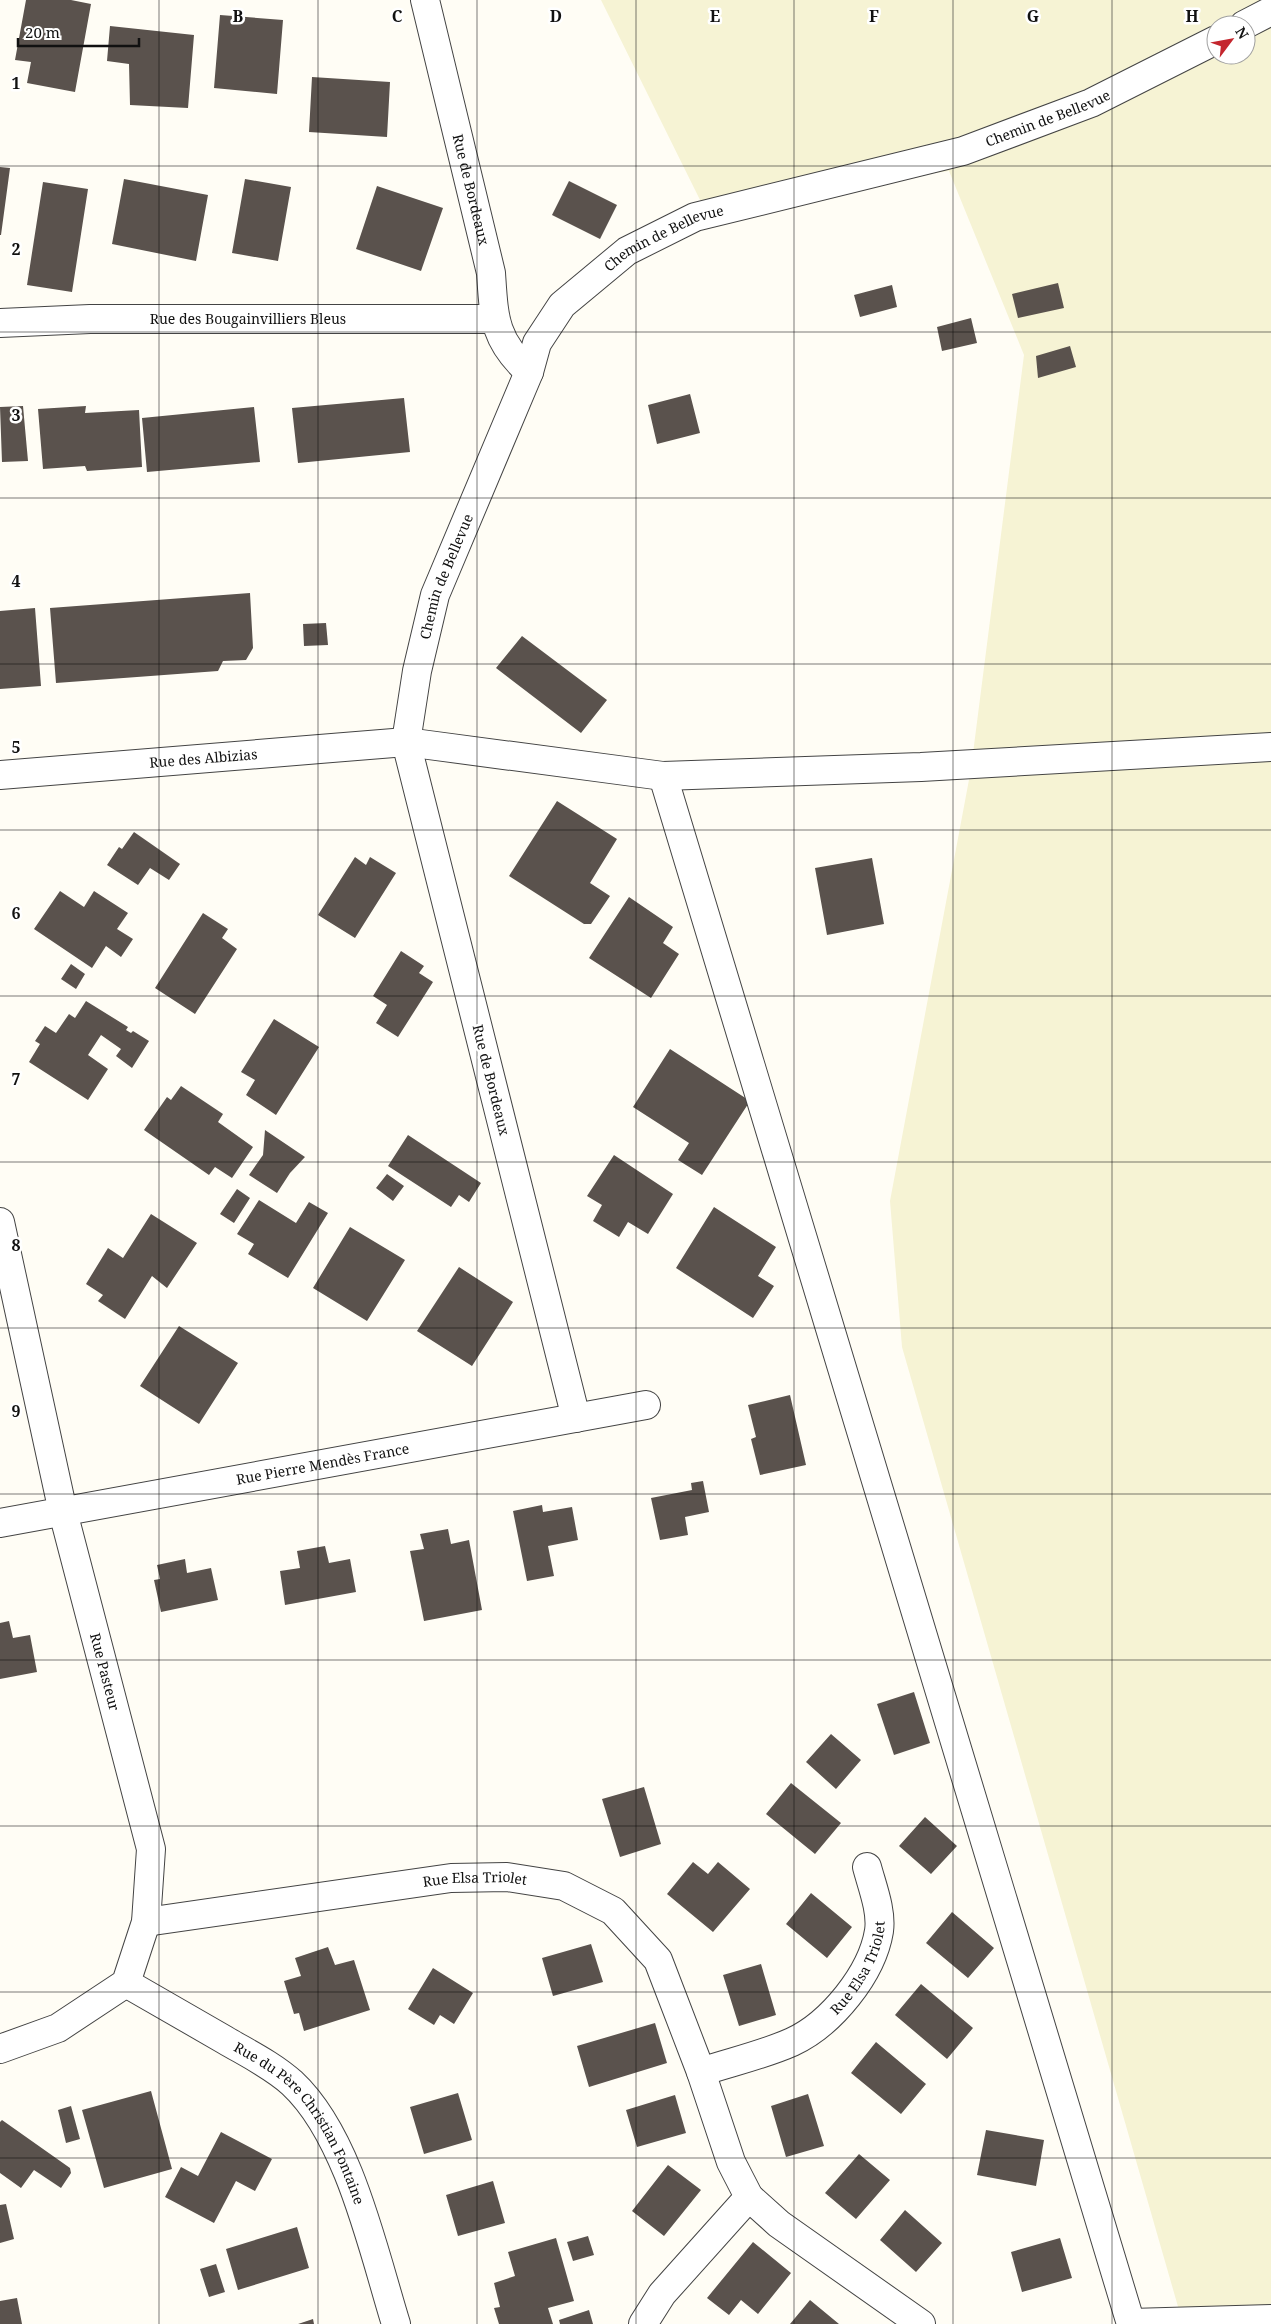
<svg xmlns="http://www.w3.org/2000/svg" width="1271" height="2324" viewBox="0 0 1271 2324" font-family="'Noto Serif',serif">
  <rect width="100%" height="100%" fill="#fffdf5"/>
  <path fill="#f6f3d4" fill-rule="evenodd" d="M 601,0 L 1271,0 L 1271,2324 L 1183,2324 L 902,1347 L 890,1201 L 971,769 L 1024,355 L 949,171 L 703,206 ZM 1216,25 L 1246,25 L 1246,55 L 1216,55 Z"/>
  <path fill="#5a524d" d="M 26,0 L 71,0 L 91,4 L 75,92 L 27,83 L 31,62 L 15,60 Z
    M 220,15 L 283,20 L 277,94 L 214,88 Z
    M 110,26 L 194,35 L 188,108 L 130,105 L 129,64 L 107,61 Z
    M 312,77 L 390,82 L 387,137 L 309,132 Z
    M 0,167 L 10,168 L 1,235 L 0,235 Z
    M 124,179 L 208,195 L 196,261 L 112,244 Z
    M 245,179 L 291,187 L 278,261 L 232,253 Z
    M 569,181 L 617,205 L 600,239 L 552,215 Z
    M 43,182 L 88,189 L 72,292 L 27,285 Z
    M 377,186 L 443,208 L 421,271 L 356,249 Z
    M 1058,283 L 1064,308 L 1018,318 L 1012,294 Z
    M 892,285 L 897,307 L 860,317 L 854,295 Z
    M 971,318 L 977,343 L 942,351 L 937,327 Z
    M 1070,346 L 1076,367 L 1038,378 L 1036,356 Z
    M 690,394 L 700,433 L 657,444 L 648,405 Z
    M 404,398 L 410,452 L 298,463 L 292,408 Z
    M 23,406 L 28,461 L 2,462 L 0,407 Z
    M 86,406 L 85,413 L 139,410 L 142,467 L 87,471 L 85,466 L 43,469 L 38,409 Z
    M 254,407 L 260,462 L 147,472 L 142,418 Z
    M 250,593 L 253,648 L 246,660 L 223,661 L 218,671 L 56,683 L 50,608 Z
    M 35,608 L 41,686 L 0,689 L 0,611 Z
    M 326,623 L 328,645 L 304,646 L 303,624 Z
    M 522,636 L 607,700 L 581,733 L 496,668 Z
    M 557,801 L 617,839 L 590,883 L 610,896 L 591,924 L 584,924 L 509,876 Z
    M 134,832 L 180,864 L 169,880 L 150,868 L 138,885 L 107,865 L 119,847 L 122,849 Z
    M 355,857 L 366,865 L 370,857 L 396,873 L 355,938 L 318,915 Z
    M 872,858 L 884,924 L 827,935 L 815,868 Z
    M 60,891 L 84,907 L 94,891 L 128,913 L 117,929 L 133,939 L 121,957 L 106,946 L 92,968 L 34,929 Z
    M 629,897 L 673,927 L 663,943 L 679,954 L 651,998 L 589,958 Z
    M 203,913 L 228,929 L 222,938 L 237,949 L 195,1014 L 155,988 Z
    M 401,951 L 424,966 L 419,973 L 433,982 L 398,1037 L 376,1023 L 387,1005 L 373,996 Z
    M 71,964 L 85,974 L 76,989 L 61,979 Z
    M 86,1001 L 128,1027 L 126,1030 L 131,1033 L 133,1031 L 149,1041 L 132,1068 L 116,1056 L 121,1049 L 101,1035 L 88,1055 L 108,1069 L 88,1100 L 29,1062 L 40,1044 L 35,1041 L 45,1026 L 56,1033 L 69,1014 L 75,1018 Z
    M 274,1019 L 319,1047 L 276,1115 L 246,1095 L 255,1080 L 241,1072 Z
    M 670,1049 L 750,1101 L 702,1175 L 678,1160 L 689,1143 L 633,1107 Z
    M 181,1086 L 223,1114 L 218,1122 L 253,1147 L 232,1178 L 215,1167 L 209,1175 L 144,1130 L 167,1097 L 171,1100 Z
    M 265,1130 L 305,1157 L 290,1173 L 277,1193 L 249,1175 L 263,1155 Z
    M 408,1135 L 481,1183 L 469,1202 L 459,1195 L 451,1207 L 388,1166 Z
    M 614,1155 L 673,1194 L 648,1234 L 628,1222 L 619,1237 L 593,1221 L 602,1205 L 587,1196 Z
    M 387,1174 L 404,1186 L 393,1201 L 376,1188 Z
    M 237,1189 L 250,1198 L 234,1223 L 220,1214 Z
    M 259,1200 L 296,1223 L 309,1202 L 328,1213 L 288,1278 L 248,1254 L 254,1244 L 237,1234 Z
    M 714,1207 L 776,1247 L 758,1276 L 774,1286 L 753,1318 L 676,1268 Z
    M 151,1214 L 197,1243 L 167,1288 L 152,1276 L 125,1319 L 98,1301 L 103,1295 L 86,1284 L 108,1248 L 123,1258 Z
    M 350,1227 L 405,1260 L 367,1321 L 313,1288 Z
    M 459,1267 L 513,1302 L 472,1366 L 417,1331 Z
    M 179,1326 L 238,1363 L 199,1424 L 140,1386 Z
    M 790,1395 L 806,1465 L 760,1475 L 751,1439 L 756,1437 L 748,1405 Z
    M 703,1481 L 709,1512 L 685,1517 L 688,1535 L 660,1540 L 651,1498 L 692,1490 L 691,1483 Z
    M 542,1505 L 543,1512 L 572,1507 L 578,1540 L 548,1546 L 554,1576 L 527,1581 L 513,1511 Z
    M 448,1529 L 451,1544 L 469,1540 L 482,1610 L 424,1621 L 410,1551 L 424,1549 L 420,1534 Z
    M 325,1546 L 329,1563 L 350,1559 L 356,1592 L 285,1605 L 280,1571 L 300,1568 L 297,1551 Z
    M 185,1559 L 187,1573 L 211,1568 L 218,1600 L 161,1612 L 154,1580 L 160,1579 L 157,1565 Z
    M 9,1621 L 13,1638 L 30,1635 L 37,1672 L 0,1679 L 0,1623 Z
    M 914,1692 L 930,1743 L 894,1755 L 877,1704 Z
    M 831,1734 L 861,1760 L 836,1789 L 806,1762 Z
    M 791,1783 L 841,1823 L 815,1854 L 766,1814 Z
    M 644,1787 L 661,1844 L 620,1857 L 602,1799 Z
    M 925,1817 L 957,1846 L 931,1874 L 899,1846 Z
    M 693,1862 L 708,1874 L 718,1862 L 750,1889 L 713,1932 L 667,1894 Z
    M 811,1893 L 852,1927 L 827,1958 L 786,1924 Z
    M 952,1912 L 994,1948 L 968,1978 L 926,1943 Z
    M 591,1944 L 603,1982 L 553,1996 L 542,1958 Z
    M 328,1947 L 335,1965 L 354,1960 L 370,2010 L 304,2031 L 299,2013 L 294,2014 L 284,1981 L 301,1976 L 295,1958 Z
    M 761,1964 L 776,2015 L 739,2026 L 723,1975 Z
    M 433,1968 L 473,1993 L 454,2024 L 440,2015 L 434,2025 L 408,2009 Z
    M 921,1984 L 973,2028 L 947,2059 L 895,2015 Z
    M 655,2023 L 667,2063 L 589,2087 L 577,2046 Z
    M 876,2042 L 926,2084 L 901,2114 L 851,2073 Z
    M 151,2091 L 172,2169 L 104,2188 L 82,2110 Z
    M 458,2093 L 472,2140 L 424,2154 L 410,2107 Z
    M 808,2094 L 824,2146 L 786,2157 L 771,2106 Z
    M 675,2095 L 686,2133 L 637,2147 L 626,2110 Z
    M 71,2106 L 80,2139 L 66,2143 L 58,2110 Z
    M 2,2120 L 70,2168 L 71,2173 L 61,2188 L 34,2170 L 21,2188 L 0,2173 L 0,2122 Z
    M 986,2130 L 1044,2140 L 1036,2186 L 977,2175 Z
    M 221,2132 L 272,2159 L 255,2191 L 236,2181 L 214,2223 L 165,2197 L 181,2167 L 198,2176 Z
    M 859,2154 L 890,2180 L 856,2219 L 825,2193 Z
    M 668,2165 L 701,2190 L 664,2236 L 632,2211 Z
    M 493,2181 L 505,2223 L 458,2236 L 446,2195 Z
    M 6,2204 L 14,2239 L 0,2243 L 0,2205 Z
    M 905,2210 L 942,2243 L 916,2272 L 880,2240 Z
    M 297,2227 L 309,2268 L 238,2290 L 226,2249 Z
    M 588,2236 L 594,2255 L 573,2261 L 567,2242 Z
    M 556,2238 L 574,2301 L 548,2308 L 553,2324 L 499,2324 L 494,2308 L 500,2307 L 494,2283 L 515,2276 L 508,2252 Z
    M 1060,2238 L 1072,2278 L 1022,2292 L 1011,2252 Z
    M 753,2242 L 791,2273 L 758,2314 L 741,2300 L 729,2315 L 707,2298 Z
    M 216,2264 L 225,2292 L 209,2297 L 200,2269 Z
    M 17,2298 L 22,2324 L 0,2324 L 0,2301 Z
    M 810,2300 L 839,2324 L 790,2324 Z
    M 589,2310 L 593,2324 L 560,2324 L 559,2320 Z
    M 313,2319 L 314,2324 L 298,2324 Z"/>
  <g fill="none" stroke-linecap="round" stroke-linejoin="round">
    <defs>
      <g id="minor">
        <path id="s1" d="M 425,0 L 491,273 C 494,318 494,340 529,372"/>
        <path d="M 1244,25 L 1271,11"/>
        <path id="s2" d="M 0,323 L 90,319 L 494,319"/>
        <path id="s3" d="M 0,775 L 406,742 L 663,776 L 921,767 L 1271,747"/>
        <path d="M 663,776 L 1131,2324"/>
        <path id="s4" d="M 0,1222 L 63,1512 L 151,1849 L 146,1922 L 126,1983 L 58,2028 L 0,2049"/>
        <path id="s5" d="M 576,1418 L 406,742 L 417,671 L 435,595 L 529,372 L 537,343 L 562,305 L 627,251 L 695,217 L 963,151 L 1091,103 L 1216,40"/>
        <path id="s6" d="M 0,1523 L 646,1405"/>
        <path id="s7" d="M 146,1922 L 451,1878 L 507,1877 L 564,1886 L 613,1911 L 658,1960 L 701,2072 L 731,2162 L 749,2197 L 779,2224 L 921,2324"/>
        <path id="s8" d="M 126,1983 C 159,2002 192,2021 225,2040 C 247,2053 272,2065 292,2083 C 349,2136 373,2250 396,2324"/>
        <path id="s9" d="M 701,2072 C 731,2062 763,2055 792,2042 C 831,2024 872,1974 879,1931 C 882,1911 872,1886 867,1867"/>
        <path d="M 1131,2323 L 1271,2319"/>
        <path d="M 643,2324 L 662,2294 L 749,2197"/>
      </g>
    </defs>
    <use href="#minor" stroke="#444" stroke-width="30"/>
    <use href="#minor" stroke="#fff" stroke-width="28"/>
  </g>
  <path fill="none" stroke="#111" stroke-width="1" stroke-opacity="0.55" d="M 159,0 L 159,2324M 318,0 L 318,2324M 477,0 L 477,2324M 636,0 L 636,2324M 794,0 L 794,2324M 953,0 L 953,2324M 1112,0 L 1112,2324M 0,166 L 1271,166M 0,332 L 1271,332M 0,498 L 1271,498M 0,664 L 1271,664M 0,830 L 1271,830M 0,996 L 1271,996M 0,1162 L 1271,1162M 0,1328 L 1271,1328M 0,1494 L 1271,1494M 0,1660 L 1271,1660M 0,1826 L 1271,1826M 0,1992 L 1271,1992M 0,2158 L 1271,2158"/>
  <g text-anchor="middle" stroke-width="5" stroke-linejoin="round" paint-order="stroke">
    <g font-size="14" fill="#111" stroke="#fff">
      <text dy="5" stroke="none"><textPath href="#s5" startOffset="1692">Chemin de Bellevue</textPath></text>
      <text dy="5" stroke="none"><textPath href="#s1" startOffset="195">Rue de Bordeaux</textPath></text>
      <text dy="5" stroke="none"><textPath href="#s5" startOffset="1288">Chemin de Bellevue</textPath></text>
      <text dy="5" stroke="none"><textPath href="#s2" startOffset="248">Rue des Bougainvilliers Bleus</textPath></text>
      <text dy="5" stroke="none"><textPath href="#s5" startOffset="868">Chemin de Bellevue</textPath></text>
      <text dy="5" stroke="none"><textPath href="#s3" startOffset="204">Rue des Albizias</textPath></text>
      <text transform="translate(491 1080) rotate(76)" y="5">Rue de Bordeaux</text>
      <text dy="5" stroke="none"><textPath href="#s6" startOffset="328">Rue Pierre Mendès France</textPath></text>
      <text dy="5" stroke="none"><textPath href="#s4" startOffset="462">Rue Pasteur</textPath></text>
      <text dy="5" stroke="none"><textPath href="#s7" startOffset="332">Rue Elsa Triolet</textPath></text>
      <text dy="5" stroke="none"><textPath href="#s9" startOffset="199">Rue Elsa Triolet</textPath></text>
      <text dy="5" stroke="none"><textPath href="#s8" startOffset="230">Rue du Père Christian Fontaine</textPath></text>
    </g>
  </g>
  <g font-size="16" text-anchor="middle" font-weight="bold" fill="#111" stroke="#fff" stroke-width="5" stroke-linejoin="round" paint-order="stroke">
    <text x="238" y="22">B</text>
    <text x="397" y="22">C</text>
    <text x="556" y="22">D</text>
    <text x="715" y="22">E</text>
    <text x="874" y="22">F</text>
    <text x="1033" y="22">G</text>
    <text x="1192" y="22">H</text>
    <text x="16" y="89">1</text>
    <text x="16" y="255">2</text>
    <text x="16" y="421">3</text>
    <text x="16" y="587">4</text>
    <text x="16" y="753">5</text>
    <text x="16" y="919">6</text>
    <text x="16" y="1085">7</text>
    <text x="16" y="1251">8</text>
    <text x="16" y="1417">9</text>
  </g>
  <g transform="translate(1231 40) rotate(58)"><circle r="24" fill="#ffffff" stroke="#a0a0a0"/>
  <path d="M0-4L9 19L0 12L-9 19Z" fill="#c4262e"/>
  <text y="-8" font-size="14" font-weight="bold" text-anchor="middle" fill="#111111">N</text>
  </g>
  <path d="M18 38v8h121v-8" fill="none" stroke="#111111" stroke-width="2.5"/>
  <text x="25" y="38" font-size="15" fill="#111111" stroke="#ffffff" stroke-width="4" paint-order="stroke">20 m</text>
</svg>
